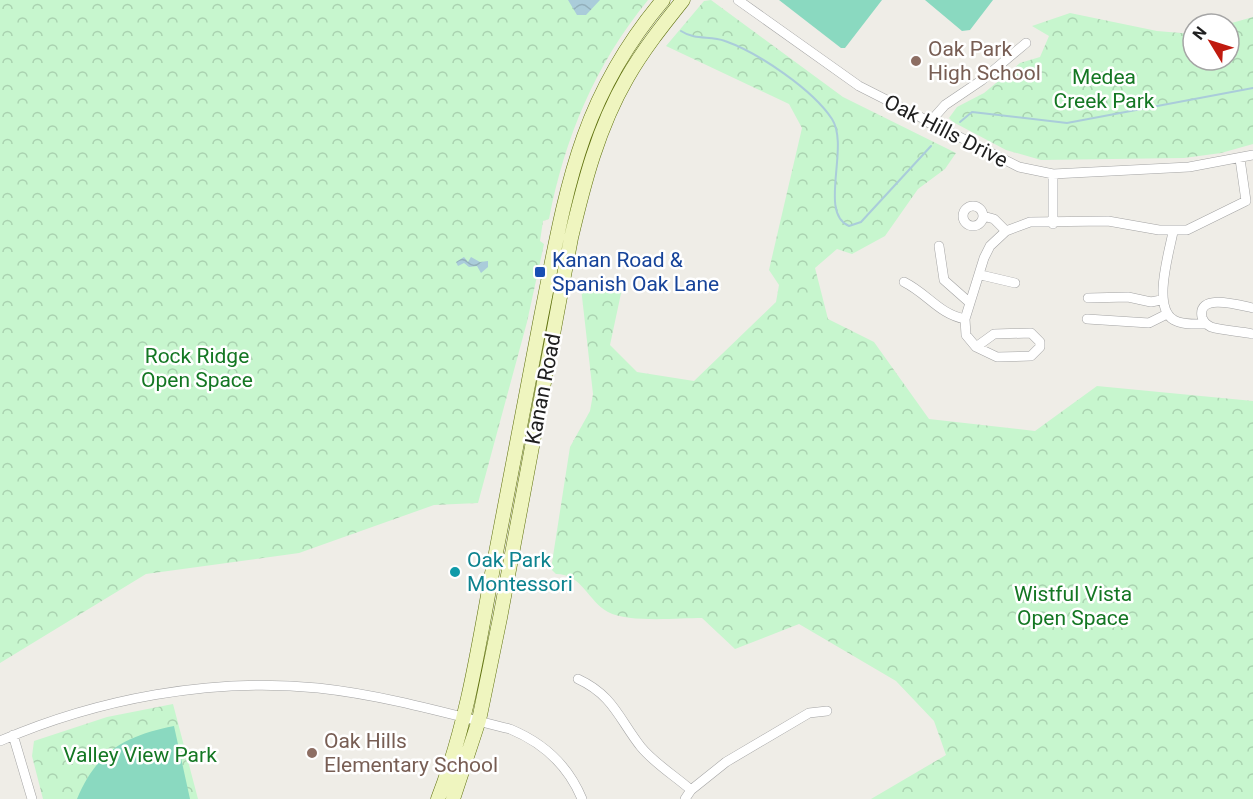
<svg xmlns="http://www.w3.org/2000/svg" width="1253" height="799" viewBox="0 0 1253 799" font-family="Roboto,sans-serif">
  <defs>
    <pattern id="park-crowns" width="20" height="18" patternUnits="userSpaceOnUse" patternTransform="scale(1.5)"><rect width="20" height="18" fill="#c7f6ce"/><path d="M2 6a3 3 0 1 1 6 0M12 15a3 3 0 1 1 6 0" fill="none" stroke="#aad2b0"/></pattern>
    <pattern id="water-waves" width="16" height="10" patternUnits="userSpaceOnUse" patternTransform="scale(1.5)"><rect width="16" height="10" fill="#aaccda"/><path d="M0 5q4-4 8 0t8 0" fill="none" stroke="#92afbb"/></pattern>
  </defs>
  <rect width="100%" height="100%" fill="#efede7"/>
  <path fill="url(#park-crowns)" d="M 0,0 L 648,0 C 595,65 565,137 549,219 L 543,221 L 540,241 L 544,244 L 527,322 L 478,503 L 434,505 L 299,553 L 146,574 L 0,663 Z
    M 711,0 L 843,97 L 956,153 L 945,169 L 918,189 L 885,236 L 852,254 L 837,249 L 815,268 L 828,319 L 874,342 L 929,419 L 1035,431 L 1097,386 L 1253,401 L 1253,799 L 871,799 L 946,755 L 934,721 L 896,681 L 799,624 L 735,649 L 702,618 C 678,618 628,623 608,612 C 588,601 582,574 556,574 L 551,569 L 570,447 L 590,411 L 593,394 L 580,279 L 623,284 L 610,345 L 637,372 L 694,381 L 776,302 L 779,285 L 769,270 L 802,128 L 789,104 L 666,46 L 704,1 Z
    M 1070,13 L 1157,31 L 1193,34 L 1193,60 L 1229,60 L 1228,24 L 1253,17 L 1253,144 L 1221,153 L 1184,158 L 1041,160 L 1006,150 L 953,122 L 949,118 L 957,107 L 984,93 L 1020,63 L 1040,57 L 1049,36 L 1032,26 Z
    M 173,704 L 198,799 L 43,799 L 32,756 L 34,741 L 107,717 Z"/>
  <path fill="#8ad9c0" d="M 779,0 L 882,0 L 845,48 L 841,48 Z
    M 925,0 L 993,0 L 970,30 L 962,31 Z
    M 174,726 L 190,799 L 77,799 C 97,751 125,736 174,726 Z"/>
  <path fill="url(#water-waves)" d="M 568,0 L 600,0 L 586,15 L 577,15 Z
    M 464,257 L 468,262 L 471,257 L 480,262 L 488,261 L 488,267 L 481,273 L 477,266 L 469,267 L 464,263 L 458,266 L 456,262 Z"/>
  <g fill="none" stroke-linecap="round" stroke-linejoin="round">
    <path stroke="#aaccda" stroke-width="2" d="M 681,31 C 696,41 710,35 725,41 C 759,53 813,90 832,119 C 850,147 818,213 849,226 L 861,222 L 931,146
      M 960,122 L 972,112 L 1067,123 L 1253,88"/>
    <defs>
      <path id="minor" d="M 738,0 L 859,86 L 1019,167 L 1053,174 L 1189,167 L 1253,155
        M 929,123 L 945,105 L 982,80 L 1026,43
        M 1240,159 L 1246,201
        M 1053,174 L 1053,224
        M963 216a10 10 0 1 1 20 0a10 10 0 1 1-20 0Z
        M 983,216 L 994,219 L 1006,231
        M 1173,232 C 1169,253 1152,308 1174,320 C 1182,325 1196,324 1206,324
        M 939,246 L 944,280 L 970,303
        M 981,275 L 1015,283
        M 904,282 C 928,294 939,314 965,319
        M 1088,298 L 1128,297 L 1151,302 L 1161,300
        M 1253,308 C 1242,306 1197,292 1202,317 C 1203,321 1207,325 1211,327 C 1224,331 1240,331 1253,334
        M 1087,319 L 1149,323 L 1167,314
        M 1031,333 L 1040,342 L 1040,347 L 1031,356 L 997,357 L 976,347 L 994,334 Z
        M 976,347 L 966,335 L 965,319 L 984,258 L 990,246 L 1006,231 L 1030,222 L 1108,221 L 1159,230 L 1187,230 L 1246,201
        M 578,679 C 613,695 619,719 641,747 C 654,763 675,776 691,790
        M 13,735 L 32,799
        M 0,741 C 97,699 212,677 318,688 C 383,695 446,713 510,729 C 544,743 568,765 582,799
        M 685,799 L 691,790 L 726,762 L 809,713 L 827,711"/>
      <path id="secondary" d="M 438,799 C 465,729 477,657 490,584 C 507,495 524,406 541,317 C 566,192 578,101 663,0
        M 453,799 L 479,720 L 500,618 L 571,238 C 584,183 598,128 627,78 C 643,50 663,25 683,0"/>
    </defs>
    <use href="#minor" stroke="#a3a3a3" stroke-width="10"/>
    <use href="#secondary" stroke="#5e700d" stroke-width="15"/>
    <use href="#minor" stroke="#fff" stroke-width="9"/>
    <use href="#secondary" stroke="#eff5bf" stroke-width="14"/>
  </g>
  <g fill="#8d6e63" stroke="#fff" stroke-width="2">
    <circle cx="916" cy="61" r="6"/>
    <circle cx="312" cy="753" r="6"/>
  </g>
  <rect fill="#1a4fb4" stroke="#fff" stroke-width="2" x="534" y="266" width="12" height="12" rx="3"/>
  <circle fill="#0f9aa8" stroke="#fff" stroke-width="2" cx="455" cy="572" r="6"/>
  <g text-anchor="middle" stroke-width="5" stroke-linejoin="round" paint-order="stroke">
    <g font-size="21" fill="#785e54" stroke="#fff" text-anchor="start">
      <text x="928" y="56">Oak Park<tspan x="928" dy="24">High School</tspan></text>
      <text x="324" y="748">Oak Hills<tspan x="324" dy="24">Elementary School</tspan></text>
    </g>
    <g font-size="21" fill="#147723" stroke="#fff">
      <text x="1104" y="84">Medea<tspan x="1104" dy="24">Creek Park</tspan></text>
      <text x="197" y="363">Rock Ridge<tspan x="197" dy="24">Open Space</tspan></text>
      <text x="1073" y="601">Wistful Vista<tspan x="1073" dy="24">Open Space</tspan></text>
      <text x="140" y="762">Valley View Park</text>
    </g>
    <g font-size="21" fill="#1f1f1f" stroke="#fff">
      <text transform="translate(946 131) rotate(27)" y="7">Oak Hills Drive</text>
      <text transform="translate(543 389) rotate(-79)" y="7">Kanan Road</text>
    </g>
    <g font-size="21" fill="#164399" stroke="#fff" text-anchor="start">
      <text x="552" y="267">Kanan Road &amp;<tspan x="552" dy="24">Spanish Oak Lane</tspan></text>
    </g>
    <g font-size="21" fill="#0d838f" stroke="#fff" text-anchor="start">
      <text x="467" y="567">Oak Park<tspan x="467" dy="24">Montessori</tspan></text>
    </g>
  </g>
  <g transform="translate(1211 42) rotate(308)"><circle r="28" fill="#ffffff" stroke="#a5a5a5" stroke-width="1.5"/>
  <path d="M0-4.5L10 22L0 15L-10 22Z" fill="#c01b0f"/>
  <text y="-9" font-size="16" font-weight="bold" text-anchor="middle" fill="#1f1f1f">N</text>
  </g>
</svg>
